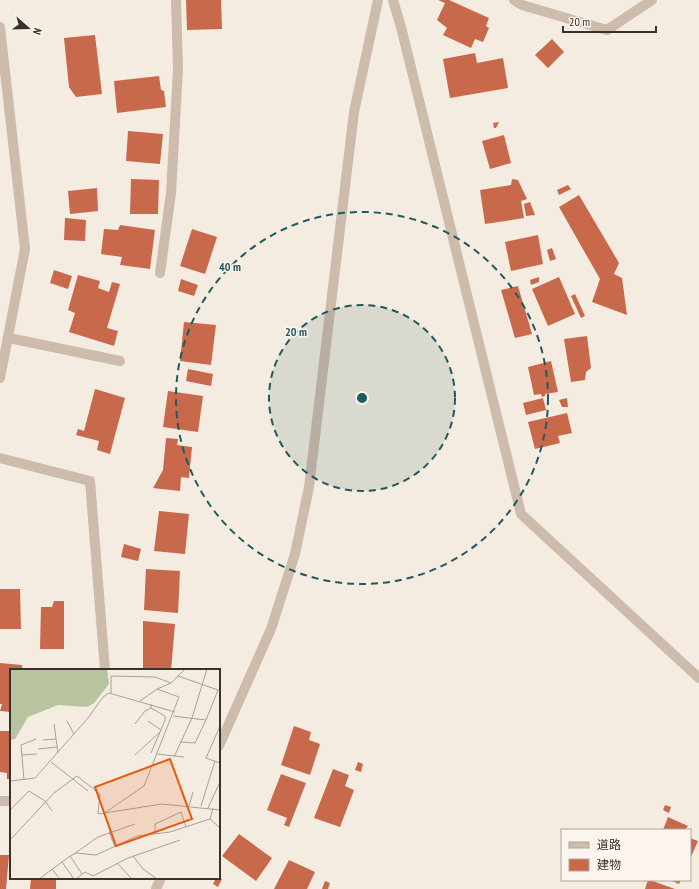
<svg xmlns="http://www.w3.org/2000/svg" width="699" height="889" viewBox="0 0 699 889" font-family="'PT Sans Narrow','Noto Sans JP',sans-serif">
  <rect width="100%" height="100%" fill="#f4ebe1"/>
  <path fill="#c8694b" d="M 186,0 L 221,0 L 222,29 L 187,30 Z
    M 438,0 L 449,0 L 489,18 L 486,26 L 489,28 L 483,42 L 475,39 L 471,48 L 443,35 L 447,28 L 437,20 L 445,3 Z
    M 95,35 L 102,94 L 76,97 L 69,87 L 64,38 Z
    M 552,39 L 564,52 L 548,68 L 535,55 Z
    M 475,53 L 477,63 L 503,58 L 508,88 L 450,98 L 443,59 Z
    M 159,76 L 161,90 L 164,91 L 166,107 L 117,113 L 114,81 Z
    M 499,122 L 496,128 L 494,128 L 493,123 Z
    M 128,131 L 163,134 L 160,164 L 126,161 Z
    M 504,135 L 511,163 L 490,169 L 482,141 Z
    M 131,179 L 159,180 L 158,214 L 130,214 Z
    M 512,179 L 518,180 L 527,199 L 521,201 L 524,218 L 485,224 L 480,190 L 511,185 Z
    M 568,185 L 571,189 L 559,195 L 557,190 Z
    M 97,188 L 98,211 L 70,214 L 68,191 Z
    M 579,195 L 619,263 L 614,274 L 622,278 L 627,315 L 592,302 L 600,279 L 559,207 Z
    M 530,202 L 535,215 L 526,216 L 524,204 Z
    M 65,218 L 86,220 L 85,241 L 64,240 Z
    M 120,225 L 155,230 L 150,269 L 120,265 L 122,257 L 101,254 L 104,229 L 118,230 Z
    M 192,229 L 217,237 L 205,274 L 180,266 Z
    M 538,235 L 543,264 L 511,271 L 505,242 Z
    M 552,248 L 556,259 L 550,261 L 547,250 Z
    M 54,270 L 72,276 L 68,289 L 50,283 Z
    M 78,275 L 100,281 L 98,288 L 109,292 L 112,282 L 120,284 L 107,328 L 118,331 L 114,346 L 69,332 L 75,313 L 68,310 Z
    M 539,277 L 539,282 L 531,285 L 530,280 Z
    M 559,277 L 575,314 L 548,326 L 532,289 Z
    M 181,279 L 198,285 L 194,296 L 178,291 Z
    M 518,286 L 532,334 L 515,338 L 501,290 Z
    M 575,294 L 585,316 L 581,318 L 571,296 Z
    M 184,322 L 216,325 L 211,365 L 180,361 Z
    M 587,336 L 591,368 L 586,372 L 585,380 L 571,382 L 564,339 Z
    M 551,361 L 558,392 L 545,394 L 545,396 L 542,397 L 541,394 L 534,395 L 528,367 Z
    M 188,369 L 213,374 L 211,386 L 186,381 Z
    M 95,389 L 125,398 L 110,454 L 97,450 L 99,441 L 76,435 L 78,429 L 84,431 Z
    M 168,391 L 203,396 L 198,432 L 163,427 Z
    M 543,398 L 546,410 L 526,415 L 523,403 Z
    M 567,398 L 568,407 L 562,407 L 559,400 Z
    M 567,413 L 572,433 L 558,436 L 560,443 L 535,449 L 528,422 Z
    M 166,438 L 178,439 L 177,445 L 192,447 L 189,478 L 181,477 L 180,491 L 153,488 L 163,470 Z
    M 159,511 L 189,514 L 185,554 L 154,551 Z
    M 124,544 L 141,549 L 138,561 L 121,557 Z
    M 146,569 L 180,571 L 178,613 L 144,610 Z
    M 0,589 L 20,589 L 21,629 L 0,629 Z
    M 54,601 L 64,601 L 64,649 L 40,649 L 41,607 L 52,607 Z
    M 143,621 L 175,624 L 171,670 L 143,670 Z
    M 0,663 L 22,665 L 22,670 L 11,670 L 11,712 L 0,711 L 2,704 L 0,704 Z
    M 294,726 L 311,732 L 309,740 L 320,744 L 310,775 L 281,765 Z
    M 0,731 L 11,731 L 11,779 L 7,779 L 7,773 L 0,772 Z
    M 358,762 L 363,764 L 361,772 L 355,770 Z
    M 333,769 L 349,775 L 345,786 L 354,790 L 340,827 L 314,818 Z
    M 281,774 L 306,783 L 289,827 L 284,825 L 287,818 L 267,810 Z
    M 665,805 L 671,807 L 669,813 L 663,810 Z
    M 668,817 L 688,826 L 685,830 L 663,830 Z
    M 239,834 L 272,858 L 256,881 L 222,856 Z
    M 690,838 L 698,841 L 690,859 Z
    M 0,855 L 9,855 L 6,889 L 0,889 Z
    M 289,860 L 315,872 L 307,889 L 274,889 Z
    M 31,878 L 56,878 L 56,889 L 30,889 Z
    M 216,878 L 222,879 L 218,887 L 213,884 Z
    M 648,880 L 650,880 L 675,889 L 645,889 Z
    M 670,880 L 681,880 L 679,884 Z
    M 325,881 L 330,883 L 328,889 L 322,889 Z"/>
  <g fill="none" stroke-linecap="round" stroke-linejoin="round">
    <path stroke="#cdbbac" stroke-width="10" d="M 393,0 L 401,27 L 521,514 L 699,678
      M 514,0 L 522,5 L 607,30 L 652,0
      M 0,27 L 25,249 L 0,378
      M 160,273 L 171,193 L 178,69 L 176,0
      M 9,338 L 120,361
      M 0,458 L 90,481 L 105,670
      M 219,746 L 271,629 L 295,554 L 309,487 L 354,112 L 378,0
      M 0,801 L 11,801
      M 156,889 L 161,878"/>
  </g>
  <circle cx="362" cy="398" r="93" fill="#1f5a5e" fill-opacity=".12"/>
  <g fill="none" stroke="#1f5a5e" stroke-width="2" stroke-dasharray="7 5">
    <circle cx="362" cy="398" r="93"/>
    <circle cx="362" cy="398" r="186"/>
  </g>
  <g transform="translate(10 669)">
    <rect width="210" height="210" fill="#f4ebe1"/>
    <path d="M 0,0 L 97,0 L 99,15 L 84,34 L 77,38 L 48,36 L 18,48 L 5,70 L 0,71 Z" fill="#b8c4a0"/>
    <path fill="none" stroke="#aaa098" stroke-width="1" d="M 101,24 L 101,7 L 145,8 L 161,14M 130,32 L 147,20 L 161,14 L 175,0M 163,47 L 196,51 L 208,21 L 168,7M 57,52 L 64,65M 138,52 L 151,61M 44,55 L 48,84M 125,55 L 135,42 L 141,39M 210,57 L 196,89 L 210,94M 33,71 L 46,70M 170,73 L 185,74 L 196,51M 28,80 L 47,78M 141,84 L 150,63M 147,85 L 174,88M 12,86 L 27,85M 125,86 L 150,63 L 155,51 L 155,47 L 141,39 L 141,35M 164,88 L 182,49 L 197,0M 41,93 L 78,122M 14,111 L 11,76 L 26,70M 0,112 L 25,109 L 78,49 L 93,28 L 99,24 L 165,43M 35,132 L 42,142M 179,137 L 183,123M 191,137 L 205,92M 198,139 L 209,115M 0,141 L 19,122 L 35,132M 93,145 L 134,117 L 169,28 L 147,20M 200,150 L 210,159M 99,163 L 105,178M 145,165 L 145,155 L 171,143 L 176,158M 0,171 L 44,124 L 67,107 L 90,125 L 88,145 L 152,135 L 210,141M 64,185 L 88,168 L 125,155M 60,187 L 72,205M 123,187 L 133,200 L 147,210M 52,193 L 64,210M 107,194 L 122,210M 42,200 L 50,210M 29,210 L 60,187 L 66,184 L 86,186 L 127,167 L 160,163 L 200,150 L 203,139M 66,210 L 75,203 L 83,207 L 118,189 L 170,171"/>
    <path fill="#e8590c" fill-opacity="0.15" stroke="#e8590c" stroke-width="2" d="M 160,90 L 182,150 L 106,177 L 85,118 Z"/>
    <rect width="210" height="210" fill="none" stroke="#3b302b" stroke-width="2"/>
  </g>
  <circle cx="362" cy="398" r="6" fill="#1f5a5e" stroke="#fbf5ee" stroke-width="2"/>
  <g font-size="12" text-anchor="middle" font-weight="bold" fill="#1f5a5e" stroke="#fbf5ee" stroke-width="3" stroke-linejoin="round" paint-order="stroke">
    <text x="230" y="271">40 m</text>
    <text x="296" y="336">20 m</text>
  </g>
  <rect x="561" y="829" width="130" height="52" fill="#fbf5ee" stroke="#aea6a0"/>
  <rect x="569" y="842" width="20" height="6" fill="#cdbbac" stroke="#aea6a0"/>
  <text x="597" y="849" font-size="12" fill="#3b302b">道路</text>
  <rect x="569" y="859" width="20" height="12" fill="#c8694b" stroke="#aea6a0"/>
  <text x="597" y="869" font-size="12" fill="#3b302b">建物</text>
  <g transform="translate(28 28) rotate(110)" stroke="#fbf5ee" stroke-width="3" paint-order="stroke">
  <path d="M0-3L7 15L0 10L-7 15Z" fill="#3b302b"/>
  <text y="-6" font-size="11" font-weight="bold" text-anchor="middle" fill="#3b302b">N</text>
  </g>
  <path d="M563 26v6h93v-6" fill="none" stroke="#3b302b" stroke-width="2"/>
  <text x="569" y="26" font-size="12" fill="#3b302b" stroke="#fbf5ee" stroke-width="3" paint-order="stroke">20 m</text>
</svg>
